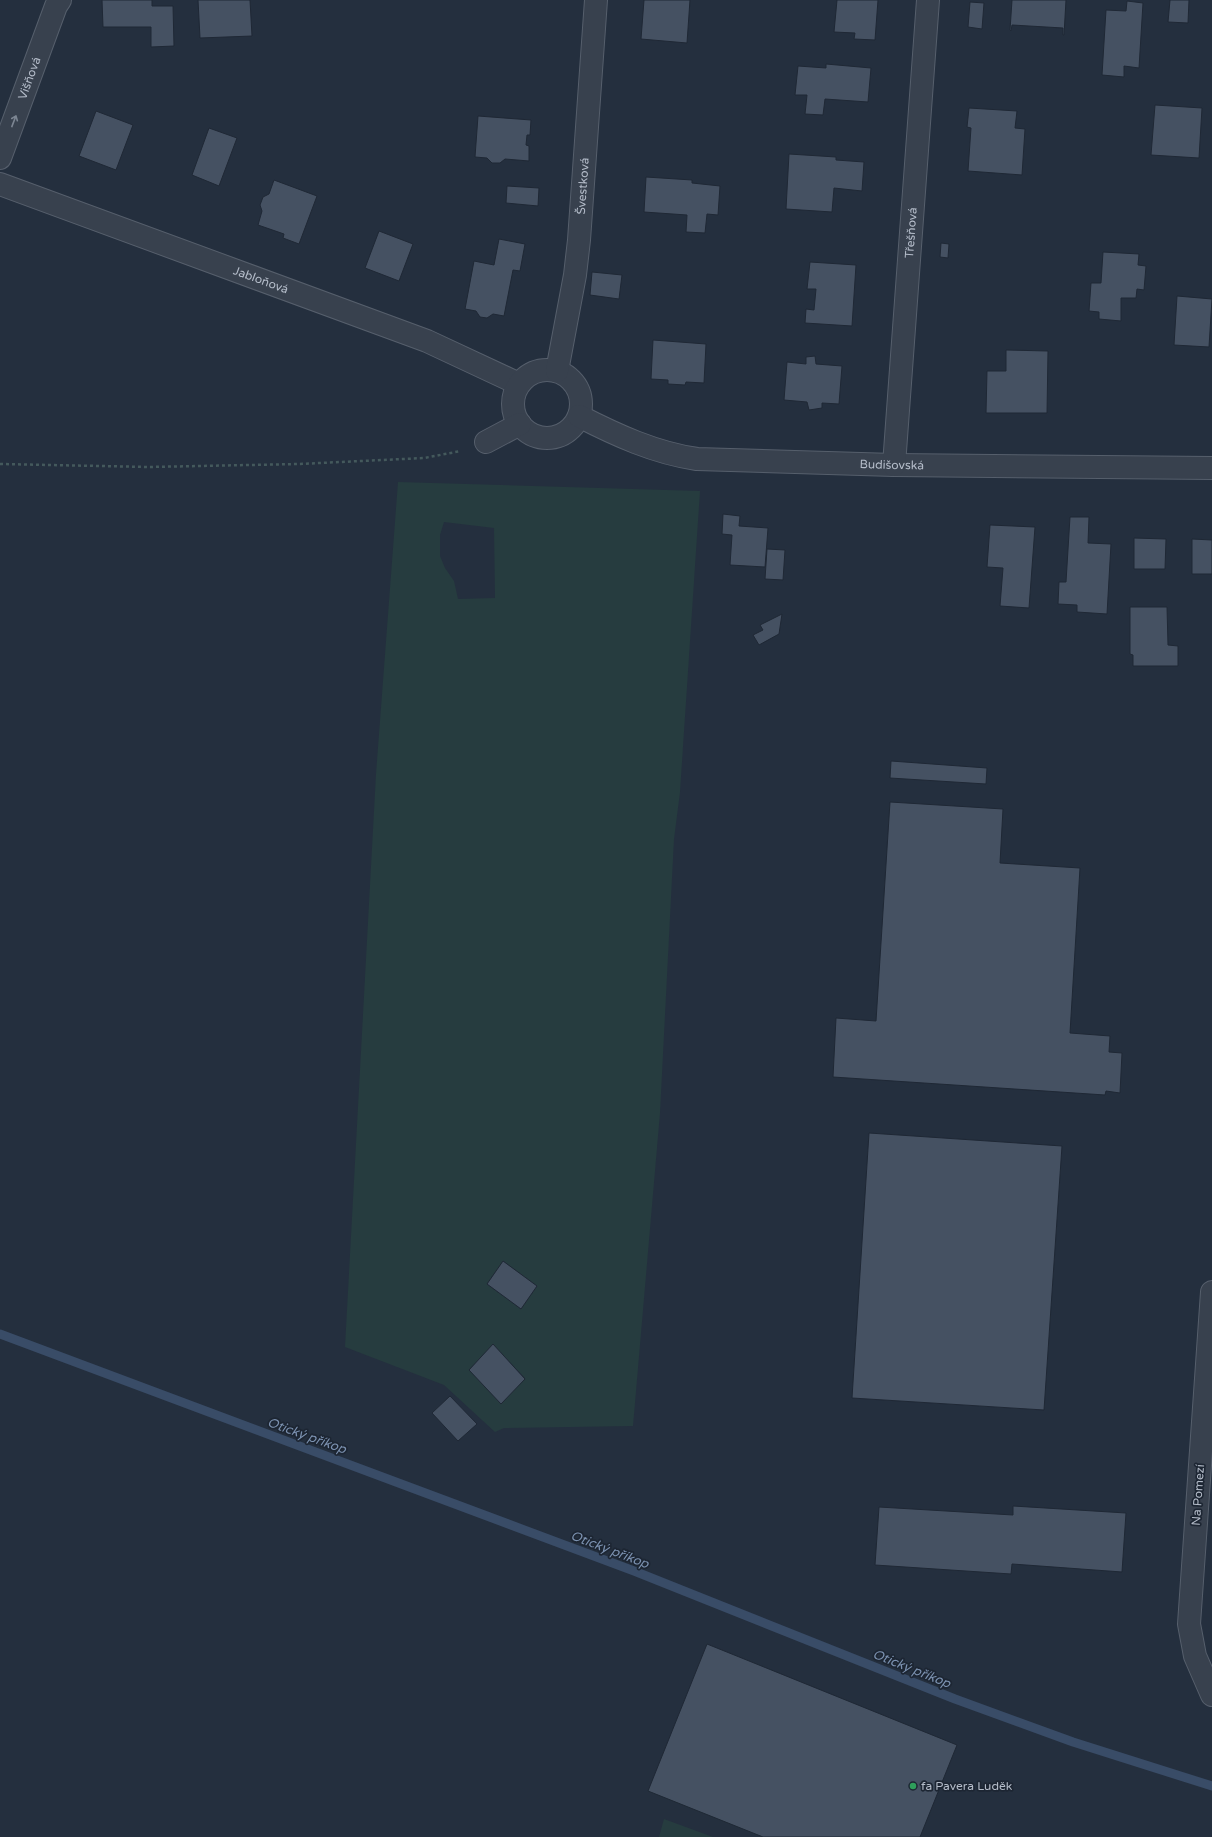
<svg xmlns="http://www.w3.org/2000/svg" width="1212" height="1837" viewBox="0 0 1212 1837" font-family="'Varela Round',sans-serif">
  <rect width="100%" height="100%" fill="#242f3e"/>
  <path fill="#263c3f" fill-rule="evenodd" d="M 398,482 L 700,491 L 680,792 L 674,839 L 660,1113 L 633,1426 L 504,1428 L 495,1432 L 444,1385 L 345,1347 L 376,774 ZM 444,522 L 494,528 L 495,598 L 458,599 L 454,581 L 445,568 L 440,556 L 440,535 ZM 503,1261 L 537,1286 L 521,1309 L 487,1284 ZM 493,1345 L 525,1378 L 501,1403 L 469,1370 Z
    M 664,1819 L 713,1837 L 659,1837 Z"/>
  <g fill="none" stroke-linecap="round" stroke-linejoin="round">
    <path stroke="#394c67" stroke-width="9" d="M 0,1334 L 634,1571 L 955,1699 L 1073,1742 L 1212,1786"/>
  </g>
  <path fill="#455162" stroke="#1f2835" d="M 102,0 L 152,0 L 152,6 L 173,6 L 174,46 L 151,47 L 151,27 L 103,27 Z
    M 198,0 L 250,0 L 252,36 L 200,38 Z
    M 644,0 L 690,0 L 687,43 L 641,39 Z
    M 837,0 L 878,0 L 875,40 L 854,39 L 855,33 L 834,32 Z
    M 1012,0 L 1066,0 L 1064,35 L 1063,35 L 1063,28 L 1012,25 L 1011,31 L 1010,30 Z
    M 1170,0 L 1189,0 L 1188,23 L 1168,22 Z
    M 1127,1 L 1143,3 L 1139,68 L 1124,66 L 1124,77 L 1102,75 L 1106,10 L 1126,11 Z
    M 970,2 L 984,3 L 982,29 L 968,27 Z
    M 826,64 L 871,68 L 868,102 L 825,99 L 823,115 L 805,114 L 807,95 L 795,95 L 798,66 L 826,68 Z
    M 1155,105 L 1202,108 L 1199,158 L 1151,155 Z
    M 969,108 L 1017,111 L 1015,128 L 1025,129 L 1022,175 L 968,171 L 971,128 L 967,127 Z
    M 96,111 L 133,125 L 116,170 L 79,156 Z
    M 478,116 L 531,120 L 530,135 L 527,135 L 526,145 L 529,146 L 529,161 L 505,159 L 500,163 L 492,163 L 487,158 L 475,157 Z
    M 209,128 L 237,138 L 219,186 L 192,175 Z
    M 789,154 L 836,157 L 836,160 L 864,162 L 862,191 L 834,188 L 832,212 L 786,209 Z
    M 646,177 L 692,180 L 692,183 L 720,186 L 718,215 L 707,214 L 705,233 L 686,232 L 687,215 L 644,212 Z
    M 274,180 L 317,196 L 299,244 L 283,238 L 284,234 L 258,225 L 262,211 L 260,205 L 263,197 L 269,194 Z
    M 507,186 L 539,188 L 538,206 L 506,203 Z
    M 379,231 L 413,244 L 399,281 L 365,268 Z
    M 499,239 L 525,244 L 520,271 L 513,270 L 504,316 L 493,314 L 487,318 L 480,317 L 476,311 L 465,309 L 474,261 L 494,265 Z
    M 941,243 L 949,244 L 948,258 L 940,257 Z
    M 1103,252 L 1139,254 L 1138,265 L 1146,266 L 1144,290 L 1137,289 L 1136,298 L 1121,298 L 1121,321 L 1099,319 L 1099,312 L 1089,311 L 1091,283 L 1101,283 Z
    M 810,262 L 856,265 L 852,326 L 805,323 L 806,309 L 814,310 L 816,289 L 807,289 Z
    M 592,272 L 622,275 L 619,299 L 590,295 Z
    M 1177,296 L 1212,299 L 1209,347 L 1174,345 Z
    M 653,340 L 706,344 L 704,383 L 686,382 L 685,385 L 668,384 L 668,380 L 651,379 Z
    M 1006,350 L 1048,351 L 1047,413 L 986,413 L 987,371 L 1006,371 Z
    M 815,356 L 816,364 L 842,366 L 839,404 L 822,403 L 822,408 L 809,410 L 807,402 L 784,400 L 787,362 L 806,364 L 806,357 Z
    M 723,514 L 740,516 L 739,526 L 768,528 L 765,567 L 730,565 L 732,535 L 722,534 Z
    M 1070,517 L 1089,517 L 1088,543 L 1111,544 L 1107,614 L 1077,612 L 1077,605 L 1058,604 L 1059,582 L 1066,582 Z
    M 990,525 L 1035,527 L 1029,608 L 1000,606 L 1003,568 L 987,567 Z
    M 1134,538 L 1166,539 L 1165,569 L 1134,569 Z
    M 1192,539 L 1212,540 L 1212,574 L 1192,574 Z
    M 767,549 L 785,550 L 783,580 L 765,579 Z
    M 1130,607 L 1167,607 L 1168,645 L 1178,646 L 1178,666 L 1133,666 L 1133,655 L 1130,654 Z
    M 782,614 L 779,634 L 759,645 L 753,635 L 763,630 L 760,625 Z
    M 891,761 L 987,768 L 986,784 L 890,778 Z
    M 890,802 L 1003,809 L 1000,863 L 1080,868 L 1070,1033 L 1110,1036 L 1109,1052 L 1122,1053 L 1120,1093 L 1106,1091 L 1105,1095 L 833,1077 L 836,1018 L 876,1021 Z
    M 869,1133 L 1062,1146 L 1044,1410 L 852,1398 Z
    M 503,1261 L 537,1286 L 521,1309 L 487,1284 Z
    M 493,1344 L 525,1379 L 501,1404 L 469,1370 Z
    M 450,1396 L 477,1424 L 458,1441 L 432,1413 Z
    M 1013,1506 L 1126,1513 L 1122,1572 L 1012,1564 L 1011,1574 L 875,1565 L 879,1507 L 1013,1515 Z
    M 707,1644 L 957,1745 L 920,1837 L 763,1837 L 648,1791 Z"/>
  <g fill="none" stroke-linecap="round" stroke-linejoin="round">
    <defs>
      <g id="minor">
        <path id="s1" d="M 0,158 L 56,6 L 60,0"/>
        <path id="s2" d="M 0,184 L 427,341 L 519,384"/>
        <circle cx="547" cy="404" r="34"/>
        <path id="s3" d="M 557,371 L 575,275 L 579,240 L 596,0"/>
        <path id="s4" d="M 579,416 C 616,435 655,453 697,459 L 894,465 L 1212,468"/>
        <path d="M 486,442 L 520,424"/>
        <path id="s5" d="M 894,465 L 928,0"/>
        <path d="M 1212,1292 L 1189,1624 L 1195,1656 L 1212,1695"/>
      </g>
    </defs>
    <use href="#minor" stroke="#565f6c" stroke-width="24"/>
    <path stroke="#44595c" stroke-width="2.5" stroke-dasharray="3 3" stroke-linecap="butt" d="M 0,464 L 149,467 L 299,464 L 424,458 L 461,451"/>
    <use href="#minor" stroke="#38414e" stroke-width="22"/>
  </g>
  <defs><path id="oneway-shaft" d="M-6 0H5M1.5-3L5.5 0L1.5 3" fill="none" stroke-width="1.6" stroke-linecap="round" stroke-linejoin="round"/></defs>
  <use stroke="#7c8592" href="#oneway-shaft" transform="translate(14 121) rotate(-69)"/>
  <circle fill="#2e9e5b" stroke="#1d2633" stroke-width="1.5" cx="913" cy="1786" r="4"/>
  <g text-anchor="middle" stroke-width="3.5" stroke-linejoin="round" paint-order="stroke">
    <g font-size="12" fill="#b4bcc9" stroke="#1d2633">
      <text dy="4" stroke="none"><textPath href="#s1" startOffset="85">Višňová</textPath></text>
      <text dy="4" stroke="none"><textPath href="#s3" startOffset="187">Švestková</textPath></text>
      <text dy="4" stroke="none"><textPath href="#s5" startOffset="233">Třešňová</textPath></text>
      <text dy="4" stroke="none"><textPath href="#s2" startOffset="278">Jabloňová</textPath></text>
      <text dy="4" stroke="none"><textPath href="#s4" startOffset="321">Budišovská</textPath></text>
      <text transform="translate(1198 1495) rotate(-86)" y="4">Na Pomezí</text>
    </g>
    <g font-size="12" fill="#b4bcc9" stroke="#1d2633" text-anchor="start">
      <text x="921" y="1790">fa Pavera Luděk</text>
    </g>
    <g font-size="13" font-style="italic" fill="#7c92b1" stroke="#1d2633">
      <text transform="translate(307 1435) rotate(20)" y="5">Otický příkop</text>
      <text transform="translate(610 1549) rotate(21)" y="5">Otický příkop</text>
      <text transform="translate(912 1668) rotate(22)" y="5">Otický příkop</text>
    </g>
  </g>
</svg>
